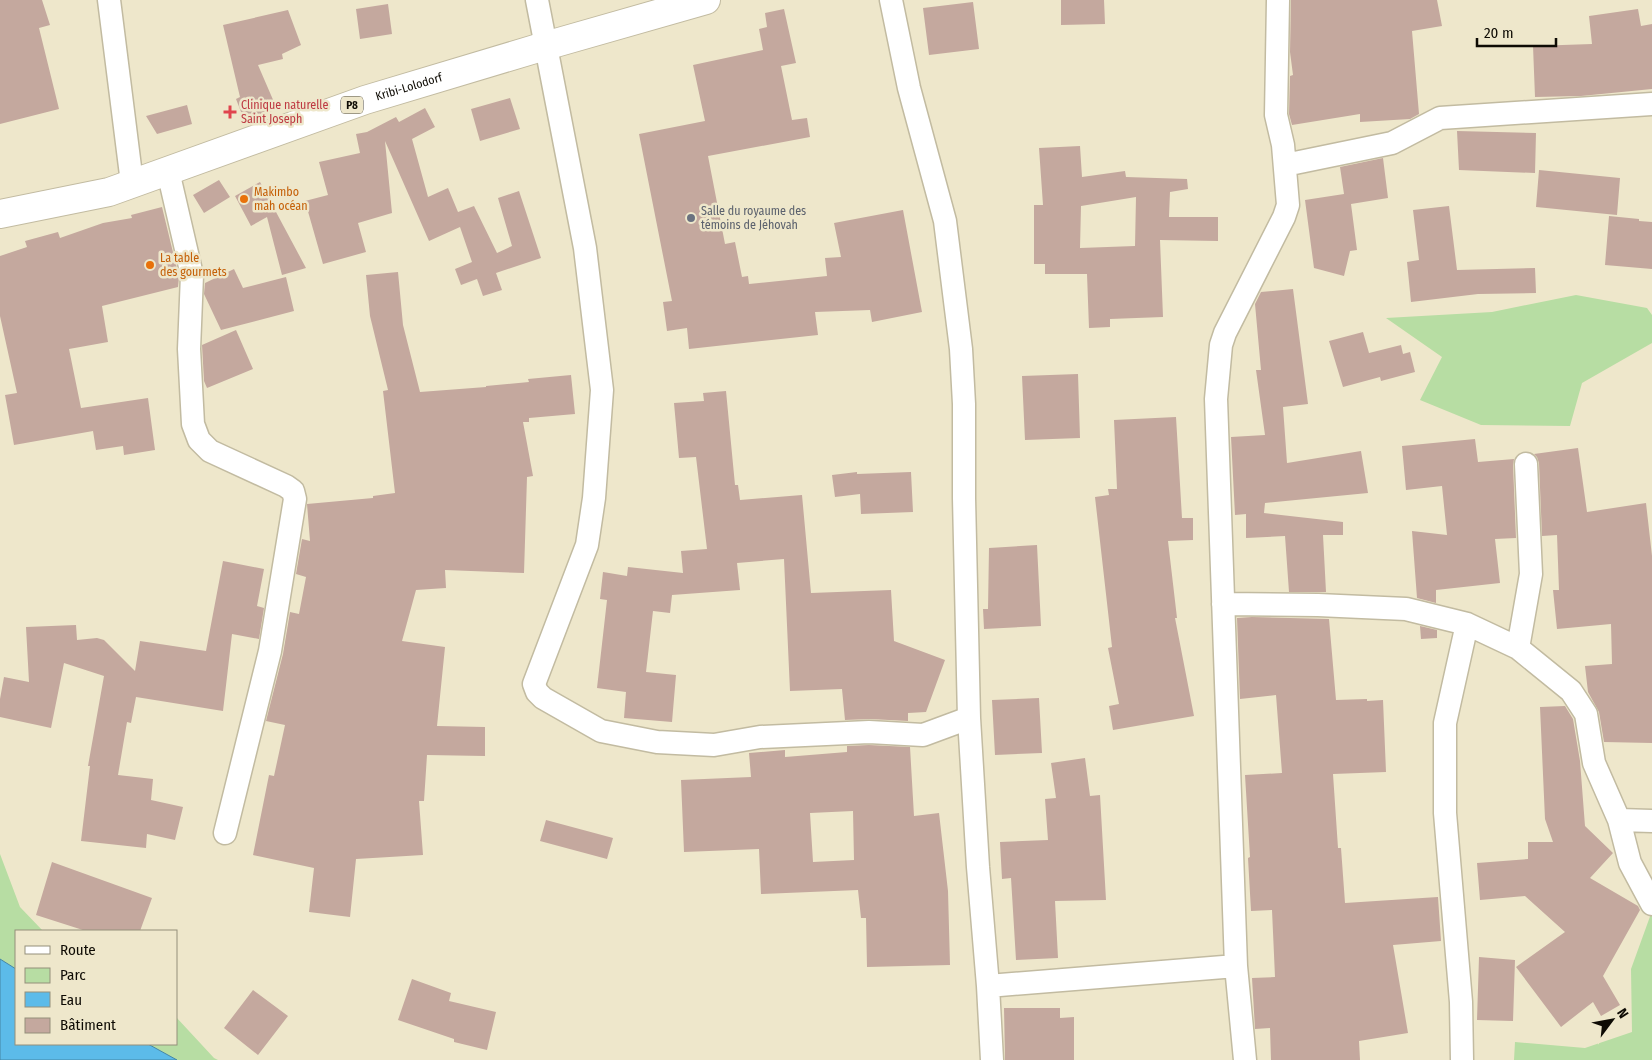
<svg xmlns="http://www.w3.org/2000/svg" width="1652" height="1060" viewBox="0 0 1652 1060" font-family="'Fira Sans Condensed',sans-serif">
  <rect width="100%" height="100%" fill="#eee7cb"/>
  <path fill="#b7dda3" d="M 1576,295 L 1647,308 L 1652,315 L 1652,343 L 1582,383 L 1570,426 L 1481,425 L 1420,400 L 1442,357 L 1386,318 L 1492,312 Z
    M 0,854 L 20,907 L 43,931 L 16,931 L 16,969 L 0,959 Z
    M 1652,911 L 1652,1060 L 1514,1060 L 1515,1042 L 1585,1048 L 1632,1032 L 1631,969 Z
    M 176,1017 L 214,1058 L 218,1060 L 177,1060 L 148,1044 L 176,1044 Z"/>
  <path fill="#5cbbe9" stroke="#4586a4" d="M 0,959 L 16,969 L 16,1044 L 148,1044 L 177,1060 L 0,1060 Z"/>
  <path fill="#c4a89e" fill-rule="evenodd" d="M 0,0 L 42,0 L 50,25 L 39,28 L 59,109 L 0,124 Z
    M 1061,0 L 1104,0 L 1105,24 L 1061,25 Z
    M 1291,0 L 1437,0 L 1442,26 L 1412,31 L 1419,114 L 1410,119 L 1360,122 L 1360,114 L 1292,125 L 1289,114 L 1290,76 L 1293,75 L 1290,52 Z
    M 973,2 L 979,49 L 929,55 L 923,8 Z
    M 388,4 L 392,34 L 360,39 L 356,9 Z
    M 784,9 L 796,63 L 781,66 L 792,120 L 807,118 L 810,137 L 708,156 L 725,244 L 735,242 L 742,277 L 748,276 L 749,284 L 827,276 L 825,258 L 841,257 L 834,223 L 903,210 L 922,312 L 872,322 L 870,310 L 815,312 L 818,335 L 689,349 L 687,328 L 667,331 L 663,302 L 672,301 L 639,134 L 705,121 L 693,65 L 763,50 L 759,29 L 767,27 L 765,13 Z
    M 1638,9 L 1641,26 L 1652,24 L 1652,89 L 1581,96 L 1535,97 L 1533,46 L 1592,44 L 1589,16 Z
    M 288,10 L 301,45 L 282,54 L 283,59 L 258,65 L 277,109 L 245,122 L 236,99 L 240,97 L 223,25 Z
    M 510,98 L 520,129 L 480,141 L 471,109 Z
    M 187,105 L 192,124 L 157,134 L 146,116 Z
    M 425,108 L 435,127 L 412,139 L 428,197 L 448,188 L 458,212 L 474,206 L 497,253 L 512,246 L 498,198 L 519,191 L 541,258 L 496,273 L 502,290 L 483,296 L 477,279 L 461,285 L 455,269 L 472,262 L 460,227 L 429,241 L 385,141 L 392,213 L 358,223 L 366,252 L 323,264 L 305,201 L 328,195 L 319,162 L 360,153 L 356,134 L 367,132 L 396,117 L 399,122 Z
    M 1457,131 L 1536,133 L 1535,173 L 1459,170 Z
    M 1080,146 L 1082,177 L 1125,171 L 1126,177 L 1187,179 L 1188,189 L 1170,192 L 1169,217 L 1218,217 L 1218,241 L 1160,240 L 1163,317 L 1110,319 L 1110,327 L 1089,328 L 1087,274 L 1045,274 L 1045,264 L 1034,264 L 1034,205 L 1043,205 L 1039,148 ZM 1136,197 L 1135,246 L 1080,248 L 1081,206 Z
    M 1383,158 L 1388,198 L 1351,204 L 1357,250 L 1350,251 L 1344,276 L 1314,268 L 1305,200 L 1344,194 L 1340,167 Z
    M 1539,170 L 1620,178 L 1617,215 L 1536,207 Z
    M 219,180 L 230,197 L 204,213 L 193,195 Z
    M 260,182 L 276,212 L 306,268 L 282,275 L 267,217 L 251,226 L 235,196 Z
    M 1449,206 L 1457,270 L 1535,268 L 1536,293 L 1478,294 L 1411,302 L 1407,262 L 1419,260 L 1413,210 Z
    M 162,207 L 179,277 L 178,287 L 102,306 L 108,342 L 69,349 L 81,408 L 148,398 L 155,450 L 124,455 L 123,446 L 96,450 L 93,431 L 14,445 L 5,395 L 17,393 L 0,316 L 0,256 L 27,247 L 25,241 L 58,232 L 60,238 L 103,223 L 132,218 L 131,215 Z
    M 1609,216 L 1639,219 L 1639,221 L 1652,222 L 1652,269 L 1605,265 Z
    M 234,269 L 243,288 L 286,277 L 294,311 L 221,330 L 204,294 L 205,283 Z
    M 398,272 L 403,325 L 420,392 L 486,387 L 486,386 L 529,382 L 528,379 L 571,375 L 575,414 L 529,418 L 529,422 L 523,422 L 533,476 L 527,477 L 524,573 L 445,570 L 446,588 L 416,590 L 402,641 L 445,647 L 437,726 L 485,727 L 485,756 L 427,755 L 424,801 L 419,801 L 423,855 L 356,859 L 350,917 L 309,912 L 314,868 L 253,855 L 269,775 L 274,776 L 285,725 L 266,721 L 283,654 L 290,612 L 299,614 L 306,577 L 296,574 L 302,539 L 310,541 L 307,504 L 373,498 L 373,496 L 395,493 L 383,391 L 388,390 L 370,316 L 366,275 Z
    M 1293,289 L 1308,404 L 1283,407 L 1287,463 L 1361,451 L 1368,493 L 1265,503 L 1264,513 L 1343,522 L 1343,535 L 1323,535 L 1326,592 L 1289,592 L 1285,536 L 1246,538 L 1246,514 L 1235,515 L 1231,437 L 1265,435 L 1256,370 L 1261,370 L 1255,304 L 1261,292 Z
    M 236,330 L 253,369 L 207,388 L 204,381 L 202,345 Z
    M 1363,332 L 1369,353 L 1401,345 L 1403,354 L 1410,352 L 1415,372 L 1381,381 L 1380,377 L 1343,387 L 1329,341 Z
    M 1078,374 L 1080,438 L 1025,440 L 1022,376 Z
    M 726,391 L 735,485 L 738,485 L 740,500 L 802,495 L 811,593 L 891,590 L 894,641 L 945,660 L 926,712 L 908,713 L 908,721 L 870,719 L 845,720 L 842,689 L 790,691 L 784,559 L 737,563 L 740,590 L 672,595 L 670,613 L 653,611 L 646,672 L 676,675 L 672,722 L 624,718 L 626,692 L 597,688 L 607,600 L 600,599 L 603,572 L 627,576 L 628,567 L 683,573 L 681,551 L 707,549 L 696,457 L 679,458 L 674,403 L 704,401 L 703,393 Z
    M 1176,417 L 1182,518 L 1193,518 L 1193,540 L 1168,541 L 1177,618 L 1175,618 L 1194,716 L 1113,730 L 1109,706 L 1119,704 L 1108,648 L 1112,647 L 1095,497 L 1109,495 L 1108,489 L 1117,489 L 1114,420 Z
    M 1475,439 L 1478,462 L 1514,459 L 1513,465 L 1516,538 L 1495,539 L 1500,583 L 1436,590 L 1436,603 L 1417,598 L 1412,531 L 1447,535 L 1442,486 L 1406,490 L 1402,446 Z
    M 1578,448 L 1587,512 L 1646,503 L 1652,556 L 1652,743 L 1604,742 L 1599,712 L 1588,692 L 1585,666 L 1612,664 L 1611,624 L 1557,629 L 1553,590 L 1559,590 L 1557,535 L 1542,536 L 1539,463 L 1537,457 L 1534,454 Z
    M 857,472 L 857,474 L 911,472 L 913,512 L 861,514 L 860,494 L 835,497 L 832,475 Z
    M 1037,545 L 1041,626 L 984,629 L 983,609 L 988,609 L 989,548 Z
    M 223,561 L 264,569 L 257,606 L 264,608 L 259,639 L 232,634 L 223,711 L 136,697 L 131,723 L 127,722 L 118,775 L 153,779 L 151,800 L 183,807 L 175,840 L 147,834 L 146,848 L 81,841 L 90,766 L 88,766 L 104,676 L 64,663 L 51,728 L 0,717 L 0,699 L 4,677 L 29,682 L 26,627 L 76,625 L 77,640 L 97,638 L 104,640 L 135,671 L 140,641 L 206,651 Z
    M 1252,617 L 1329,619 L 1336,700 L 1367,699 L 1367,701 L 1383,700 L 1386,772 L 1333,774 L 1338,848 L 1341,848 L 1345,903 L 1438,897 L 1441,941 L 1393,945 L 1408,1033 L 1359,1041 L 1360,1060 L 1271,1060 L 1270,1028 L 1255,1029 L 1252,978 L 1275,977 L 1272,910 L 1251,911 L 1248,858 L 1250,857 L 1245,775 L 1282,773 L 1276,695 L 1240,699 L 1237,618 Z
    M 1420,626 L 1437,630 L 1437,638 L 1421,639 Z
    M 1039,698 L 1042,753 L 995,755 L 992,700 Z
    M 1565,706 L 1573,719 L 1580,761 L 1585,826 L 1613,853 L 1590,878 L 1638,906 L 1640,910 L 1603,976 L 1620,1005 L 1601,1016 L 1593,1002 L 1561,1027 L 1516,967 L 1565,932 L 1525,896 L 1480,900 L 1477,863 L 1528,859 L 1528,842 L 1553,842 L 1545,819 L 1540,707 Z
    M 869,745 L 910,747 L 914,816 L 939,813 L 948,891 L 950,965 L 867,967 L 866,918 L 861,918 L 858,890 L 761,894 L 759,849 L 684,852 L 681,780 L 751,777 L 749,753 L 785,750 L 785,757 L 847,752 L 847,746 ZM 853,811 L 854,860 L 813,862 L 810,813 Z
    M 1085,758 L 1090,796 L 1100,795 L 1106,900 L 1055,901 L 1058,958 L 1016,960 L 1011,878 L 1002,879 L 1000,842 L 1048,840 L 1045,799 L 1056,798 L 1051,763 Z
    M 546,820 L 613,838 L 607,859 L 540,841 Z
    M 52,862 L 152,898 L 140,931 L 86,931 L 36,915 Z
    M 1479,957 L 1515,960 L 1513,1021 L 1477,1020 Z
    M 412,979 L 451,993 L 449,1001 L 496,1012 L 487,1050 L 454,1042 L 454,1039 L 398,1020 Z
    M 253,990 L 288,1016 L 258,1055 L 224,1028 Z
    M 1004,1008 L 1060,1008 L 1060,1018 L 1074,1017 L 1074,1060 L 1005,1060 Z"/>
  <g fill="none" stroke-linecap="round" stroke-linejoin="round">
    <defs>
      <path id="minor" d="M 109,0 L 132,183
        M 537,0 L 585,248 L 602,390 L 594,498 L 587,545 L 534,684 L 537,692 L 543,698 L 601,731 L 657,742 L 714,745 L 760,737 L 869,732 L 923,735 L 969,718
        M 891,0 L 909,88 L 945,221 L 961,349 L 964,404 L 964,498 L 969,718 L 978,867 L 988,986 L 992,1060
        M 1285,165 L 1392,143 L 1440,118 L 1652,104
        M 168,171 L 192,275 L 189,349 L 193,424 L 199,440 L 210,451 L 286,486 L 293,491 L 295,499 L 270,651 L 225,833
        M 1223,604 L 1318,605 L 1406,609 L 1467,624 L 1518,648 L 1571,691 L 1586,714 L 1594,763 L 1619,820
        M 1518,648 L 1531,574 L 1526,464
        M 1652,821 L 1619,820 L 1630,863 L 1652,904
        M 988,986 L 1236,966
        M 1245,1060 L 1236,966 L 1216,399 L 1221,345 L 1225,333 L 1284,217 L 1288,205 L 1283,145 L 1276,115 L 1278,0
        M 1462,1060 L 1461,1002 L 1445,813 L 1445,723 L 1467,624"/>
      <g id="primary">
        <path id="s1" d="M 0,214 L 109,192 L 365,100 L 545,46 L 706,0"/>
      </g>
    </defs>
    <use href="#minor" stroke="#c2bba1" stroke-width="25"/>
    <use href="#primary" stroke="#c2bba1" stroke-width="30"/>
    <use href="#minor" stroke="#fff" stroke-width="22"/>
    <use href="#primary" stroke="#fff" stroke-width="28"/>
  </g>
  <path fill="#e0444e" stroke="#eee7cb" stroke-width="2" d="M227.5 104.5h5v5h5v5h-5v5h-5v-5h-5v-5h5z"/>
  <g fill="#e8710a" stroke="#eee7cb" stroke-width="2">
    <circle cx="244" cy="199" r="5"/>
    <circle cx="150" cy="265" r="5"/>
  </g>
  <circle fill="#6b7280" stroke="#eee7cb" stroke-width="2" cx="691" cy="218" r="5"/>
  <g text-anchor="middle" stroke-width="5" stroke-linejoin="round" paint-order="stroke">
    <rect fill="#eee7cb" stroke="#514d40" stroke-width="1" x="341" y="96.5" width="22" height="17" rx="4"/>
    <g font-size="11" font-weight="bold" fill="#0e0b04">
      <text x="352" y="109">P8</text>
    </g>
    <g font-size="12" fill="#0e0b04" stroke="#eee7cb">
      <text dy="4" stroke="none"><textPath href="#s1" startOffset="429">Kribi-Lolodorf</textPath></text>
    </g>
    <g font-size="12" fill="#be3a42" stroke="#eee7cb" text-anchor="start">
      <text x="241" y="109">Clinique naturelle<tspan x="241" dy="14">Saint Joseph</tspan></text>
    </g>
    <g font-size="12" fill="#c56008" stroke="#eee7cb" text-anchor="start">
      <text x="254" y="196">Makimbo<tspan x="254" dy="14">mah océan</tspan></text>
      <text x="160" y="262">La table<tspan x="160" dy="14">des gourmets</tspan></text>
    </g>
    <g font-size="12" fill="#5b616d" stroke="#eee7cb" text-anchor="start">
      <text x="701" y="215">Salle du royaume des<tspan x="701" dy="14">témoins de Jéhovah</tspan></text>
    </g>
  </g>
  <rect x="15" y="930" width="162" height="115" fill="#eee7cb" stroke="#948f7b"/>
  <rect x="25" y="946" width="25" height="8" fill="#ffffff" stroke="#948f7b"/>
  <text x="60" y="955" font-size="15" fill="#0e0b04">Route</text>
  <rect x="25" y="968" width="25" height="15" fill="#b7dda3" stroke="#948f7b"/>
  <text x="60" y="980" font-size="15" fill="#0e0b04">Parc</text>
  <rect x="25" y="992" width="25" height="15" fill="#5cbbe9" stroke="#948f7b"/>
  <text x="60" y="1005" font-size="15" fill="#0e0b04">Eau</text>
  <rect x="25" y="1018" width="25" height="15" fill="#c4a89e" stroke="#948f7b"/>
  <text x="60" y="1030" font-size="15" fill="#0e0b04">Bâtiment</text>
  <g transform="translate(1612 1020) rotate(58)" stroke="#eee7cb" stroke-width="4" paint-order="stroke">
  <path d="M0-4L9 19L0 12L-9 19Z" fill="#0e0b04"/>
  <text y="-8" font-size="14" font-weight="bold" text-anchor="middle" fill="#0e0b04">N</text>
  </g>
  <path d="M1477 38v8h79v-8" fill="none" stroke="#0e0b04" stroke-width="2.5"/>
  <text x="1484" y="38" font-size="15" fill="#0e0b04" stroke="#eee7cb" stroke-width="4" paint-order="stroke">20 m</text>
</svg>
